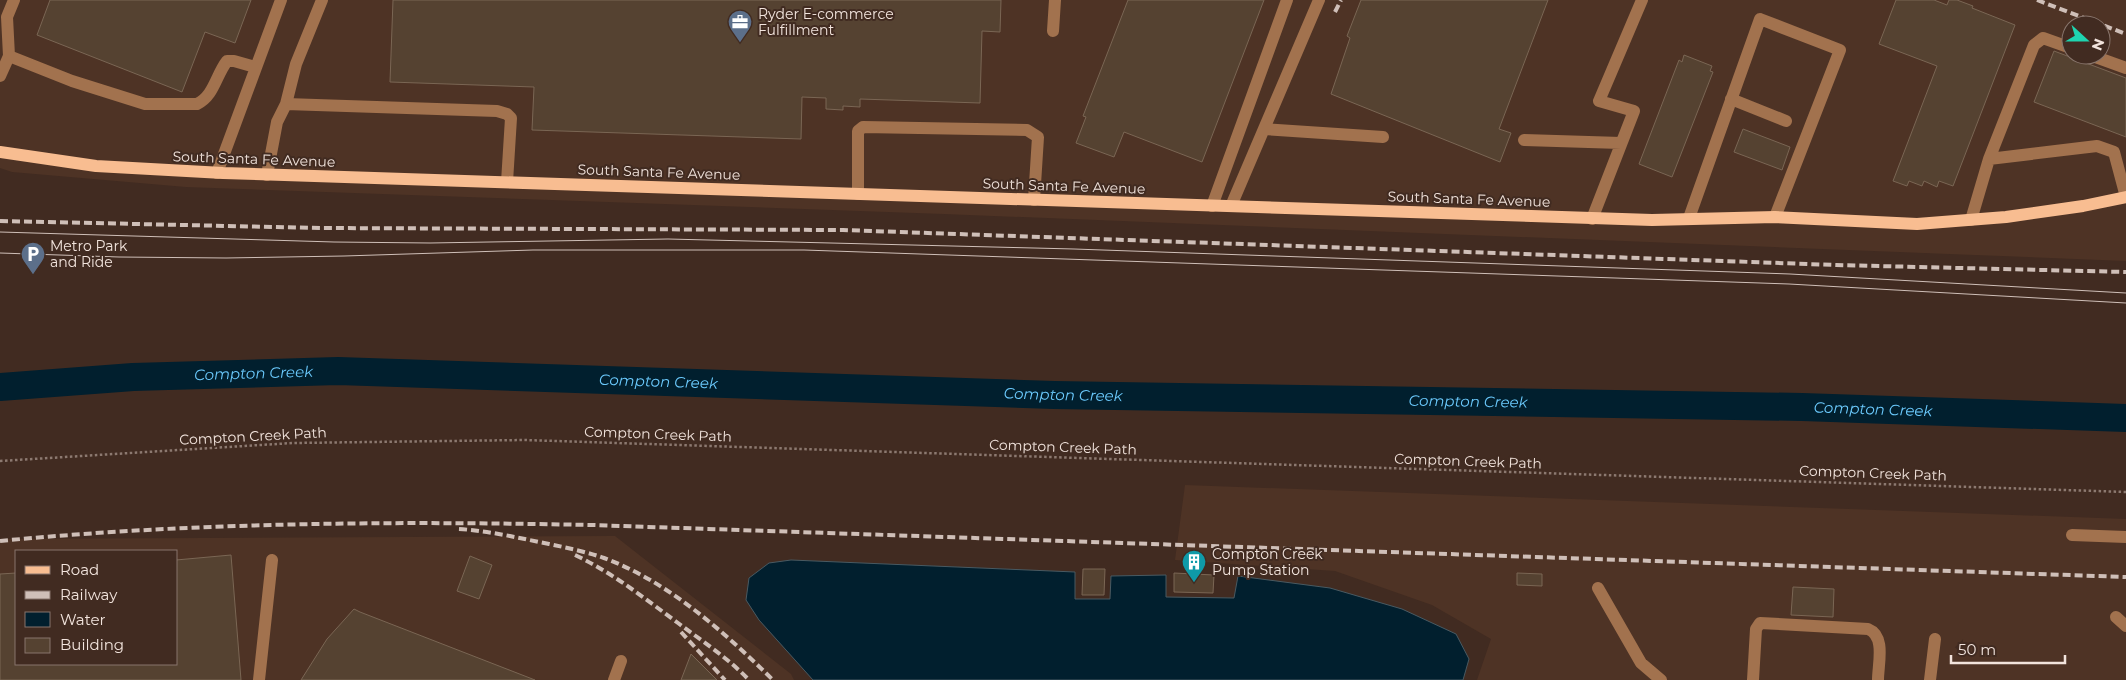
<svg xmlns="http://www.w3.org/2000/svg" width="2126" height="680" viewBox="0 0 2126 680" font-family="Montserrat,sans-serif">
  <rect width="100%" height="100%" fill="#412b21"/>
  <path fill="#4e3325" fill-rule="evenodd" d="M 0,0 L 2126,0 L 2126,261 L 944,214 L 186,187 L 12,172 L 0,168 ZM 2071,25 L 2101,25 L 2101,55 L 2071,55 Z
    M 1185,485 L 2126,519 L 2126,680 L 1477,680 L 1491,639 L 1432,605 L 1335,571 L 1175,560 Z
    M 615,536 L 791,674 L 794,680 L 0,680 L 0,539 ZM 16,551 L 176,551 L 176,664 L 16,664 Z"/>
  <path fill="#011f2e" stroke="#495a62" d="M 791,560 L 1075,572 L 1075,599 L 1110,599 L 1111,576 L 1166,575 L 1166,597 L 1234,598 L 1238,576 L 1330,588 L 1402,609 L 1456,634 L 1469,659 L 1463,680 L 813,680 L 759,620 L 746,600 L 749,578 L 769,563 Z"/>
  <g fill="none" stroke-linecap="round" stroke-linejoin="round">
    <path stroke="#011f2e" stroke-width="28" id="s1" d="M 0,387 L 133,377 L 338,371 L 1054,395 L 1802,407 L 2126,418"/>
  </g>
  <path fill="#554231" stroke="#7a6654" d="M 50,0 L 251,0 L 235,43 L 205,32 L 182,92 L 37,35 Z
    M 393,0 L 1001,0 L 1000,32 L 982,31 L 980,103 L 860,99 L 860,107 L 843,106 L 843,110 L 826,109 L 826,98 L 802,97 L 801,139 L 532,130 L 534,87 L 390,82 Z
    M 1128,0 L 1264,0 L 1202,162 L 1124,132 L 1114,157 L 1076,143 L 1086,117 L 1083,116 Z
    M 1361,0 L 1548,0 L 1499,129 L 1511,133 L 1500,162 L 1331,94 L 1350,38 L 1347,36 Z
    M 1896,0 L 1934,0 L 1947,5 L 1949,0 L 1957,0 L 1973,6 L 1972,8 L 2015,25 L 1953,186 L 1939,181 L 1937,187 L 1924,181 L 1922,186 L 1909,181 L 1907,186 L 1893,181 L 1937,66 L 1879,44 Z
    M 2054,51 L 2126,78 L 2126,137 L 2034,102 Z
    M 1684,55 L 1712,66 L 1710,71 L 1713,72 L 1672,177 L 1639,164 L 1679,60 L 1682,62 Z
    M 1743,129 L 1790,147 L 1782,170 L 1734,152 Z
    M 231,555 L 241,680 L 0,680 L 0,574 L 16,573 L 16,664 L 176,664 L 176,560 Z
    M 470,556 L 492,565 L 479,599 L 457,591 Z
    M 1083,569 L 1105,569 L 1104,595 L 1082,595 Z
    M 1174,573 L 1214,575 L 1213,593 L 1174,592 Z
    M 1517,573 L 1542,574 L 1542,586 L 1517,585 Z
    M 1793,587 L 1834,589 L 1833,617 L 1791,615 Z
    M 354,609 L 360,612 L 535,680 L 301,680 L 327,639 Z
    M 691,654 L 717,680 L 681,680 Z"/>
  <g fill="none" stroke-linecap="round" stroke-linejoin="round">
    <path stroke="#8c7970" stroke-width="2.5" stroke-dasharray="2.5 2.5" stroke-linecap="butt" d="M 0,461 L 293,443 L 525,440 L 2126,492"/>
    <path stroke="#a2724e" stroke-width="12" d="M 1053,31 L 1055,0
      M 2090,55 L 2126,68
      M 9,56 L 72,81 L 145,104 L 197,104 C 214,96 216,75 227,61 L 234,61 L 255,67
      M 0,76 L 9,56 L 7,17 L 14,0
      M 1731,99 L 1786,121
      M 286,104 L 296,64 L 322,0
      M 1264,129 L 1383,137
      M 1524,140 L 1621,143
      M 1989,159 L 2034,45 L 2043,38 L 2071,48
      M 217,173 L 281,0
      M 267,175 L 277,122 L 286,104 L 497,111 L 507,114 L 511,118 L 507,182
      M 858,194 L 858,131 L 863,127 L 1027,130 L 1038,137 L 1034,200
      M 1212,206 L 1287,0
      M 1231,206 L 1319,0
      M 1689,218 L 1760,19 L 1840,50 L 1775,217
      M 1592,219 L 1634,111 L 1599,101 L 1642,0
      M 1971,220 L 1989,159 L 2097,146 L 2114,152 L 2126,197
      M 2072,535 L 2126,537
      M 1598,588 L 1641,663 L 1661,680
      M 2116,617 L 2126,626
      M 259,680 L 272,560
      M 614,680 L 621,661
      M 1753,680 L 1756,629 L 1760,623 L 1868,629 C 1886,636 1878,664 1878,680
      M 1930,680 L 1935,639"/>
    <path stroke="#f8bd91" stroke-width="12" d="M 0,152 L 96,166 L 223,173 L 1652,220 L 1775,217 L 1917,224 L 2006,217 L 2083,206 L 2126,197"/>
    <path stroke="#cfbfb8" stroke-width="1" d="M 0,232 L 334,242 L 430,243 L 668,239 L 1074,249 L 1790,274 L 2126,293
      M 0,253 L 119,257 L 226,258 L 344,256 L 533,250 L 804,250 L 1789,284 L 2126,303"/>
    <path stroke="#cfbfb8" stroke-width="4" stroke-dasharray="8 4" stroke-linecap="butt" d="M 2037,0 L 2126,34
      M 1335,12 L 1341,0
      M 0,221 L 321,228 L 843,230 L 1836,265 L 2126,272
      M 459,529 C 490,531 519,538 549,544 C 568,548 587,552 604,558 C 669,582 724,632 773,680
      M 0,541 C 196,522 395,521 592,525 L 2126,577
      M 575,555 C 613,573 644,598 678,623 C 702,641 728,658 749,680
      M 681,632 L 725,680"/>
  </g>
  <defs>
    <symbol id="office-pin" viewBox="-11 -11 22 30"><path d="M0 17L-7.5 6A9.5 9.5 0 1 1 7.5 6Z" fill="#5c6f8a" stroke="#412b21"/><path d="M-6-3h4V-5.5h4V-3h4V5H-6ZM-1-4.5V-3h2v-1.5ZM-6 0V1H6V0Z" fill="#fff"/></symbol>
    <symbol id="parking-pin" viewBox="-11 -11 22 30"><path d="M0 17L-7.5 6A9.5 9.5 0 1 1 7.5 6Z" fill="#5c6f8a" stroke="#412b21"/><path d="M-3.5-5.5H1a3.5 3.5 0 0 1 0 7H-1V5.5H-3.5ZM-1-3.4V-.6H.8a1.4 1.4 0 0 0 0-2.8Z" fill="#fff"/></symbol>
    <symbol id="building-pin" viewBox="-11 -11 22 30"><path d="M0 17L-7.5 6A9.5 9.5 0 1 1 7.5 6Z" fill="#0f9aa8" stroke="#412b21"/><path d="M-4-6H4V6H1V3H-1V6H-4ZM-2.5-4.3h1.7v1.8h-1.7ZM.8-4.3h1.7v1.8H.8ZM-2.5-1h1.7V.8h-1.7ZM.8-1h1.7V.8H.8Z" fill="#fff"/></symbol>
  </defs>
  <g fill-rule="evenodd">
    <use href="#office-pin" x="726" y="8" width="28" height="38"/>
    <use href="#parking-pin" x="19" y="240" width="28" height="38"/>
    <use href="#building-pin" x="1180" y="548" width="28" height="38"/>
  </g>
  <g text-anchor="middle" stroke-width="4" stroke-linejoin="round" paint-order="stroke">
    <g font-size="14" fill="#f2e4dd" stroke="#412b21" text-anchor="start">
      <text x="758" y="19">Ryder E-commerce<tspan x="758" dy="16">Fulfillment</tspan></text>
      <text x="50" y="251">Metro Park<tspan x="50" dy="16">and Ride</tspan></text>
      <text x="1212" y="559">Compton Creek<tspan x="1212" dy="16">Pump Station</tspan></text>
    </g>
    <g font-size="14" fill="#f2e4dd" stroke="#412b21">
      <text transform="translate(254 159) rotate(2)" y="5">South Santa Fe Avenue</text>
      <text transform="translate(659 172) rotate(2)" y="5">South Santa Fe Avenue</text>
      <text transform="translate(1064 186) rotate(2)" y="5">South Santa Fe Avenue</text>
      <text transform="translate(1469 199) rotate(2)" y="5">South Santa Fe Avenue</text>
      <text transform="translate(658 434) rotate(2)" y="5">Compton Creek Path</text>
      <text transform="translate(253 436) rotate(-3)" y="5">Compton Creek Path</text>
      <text transform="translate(1063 447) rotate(2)" y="5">Compton Creek Path</text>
      <text transform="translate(1468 461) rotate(2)" y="5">Compton Creek Path</text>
      <text transform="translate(1873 473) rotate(2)" y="5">Compton Creek Path</text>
    </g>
    <g font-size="15" font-style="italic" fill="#6bcafd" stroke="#412b21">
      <text dy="5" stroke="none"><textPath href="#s1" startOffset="254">Compton Creek</textPath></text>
      <text dy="5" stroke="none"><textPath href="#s1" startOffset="659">Compton Creek</textPath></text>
      <text dy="5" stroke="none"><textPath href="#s1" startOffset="1064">Compton Creek</textPath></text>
      <text dy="5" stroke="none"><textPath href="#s1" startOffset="1469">Compton Creek</textPath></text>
      <text dy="5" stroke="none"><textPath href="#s1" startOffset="1874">Compton Creek</textPath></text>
    </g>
  </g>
  <rect x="15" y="550" width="162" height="115" fill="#412b21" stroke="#88756c"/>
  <rect x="25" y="566" width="25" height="8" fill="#f8bd91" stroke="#88756c"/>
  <text x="60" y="575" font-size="15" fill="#f2e4dd">Road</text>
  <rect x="25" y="591" width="25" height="8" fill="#cfbfb8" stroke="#88756c"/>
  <text x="60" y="600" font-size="15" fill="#f2e4dd">Railway</text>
  <rect x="25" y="612" width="25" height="15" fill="#011f2e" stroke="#88756c"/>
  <text x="60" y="625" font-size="15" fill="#f2e4dd">Water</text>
  <rect x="25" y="638" width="25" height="15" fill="#554231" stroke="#88756c"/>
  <text x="60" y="650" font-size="15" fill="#f2e4dd">Building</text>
  <g transform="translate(2086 40) rotate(111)"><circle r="24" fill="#412b21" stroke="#88756c"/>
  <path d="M0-4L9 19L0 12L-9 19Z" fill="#1fd5b0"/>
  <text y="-8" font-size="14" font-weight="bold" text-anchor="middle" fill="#f2e4dd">N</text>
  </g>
  <path d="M1951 655v8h114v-8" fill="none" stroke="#f2e4dd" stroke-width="2.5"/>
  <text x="1958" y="655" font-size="15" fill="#f2e4dd" stroke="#412b21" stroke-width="4" paint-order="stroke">50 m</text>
</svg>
